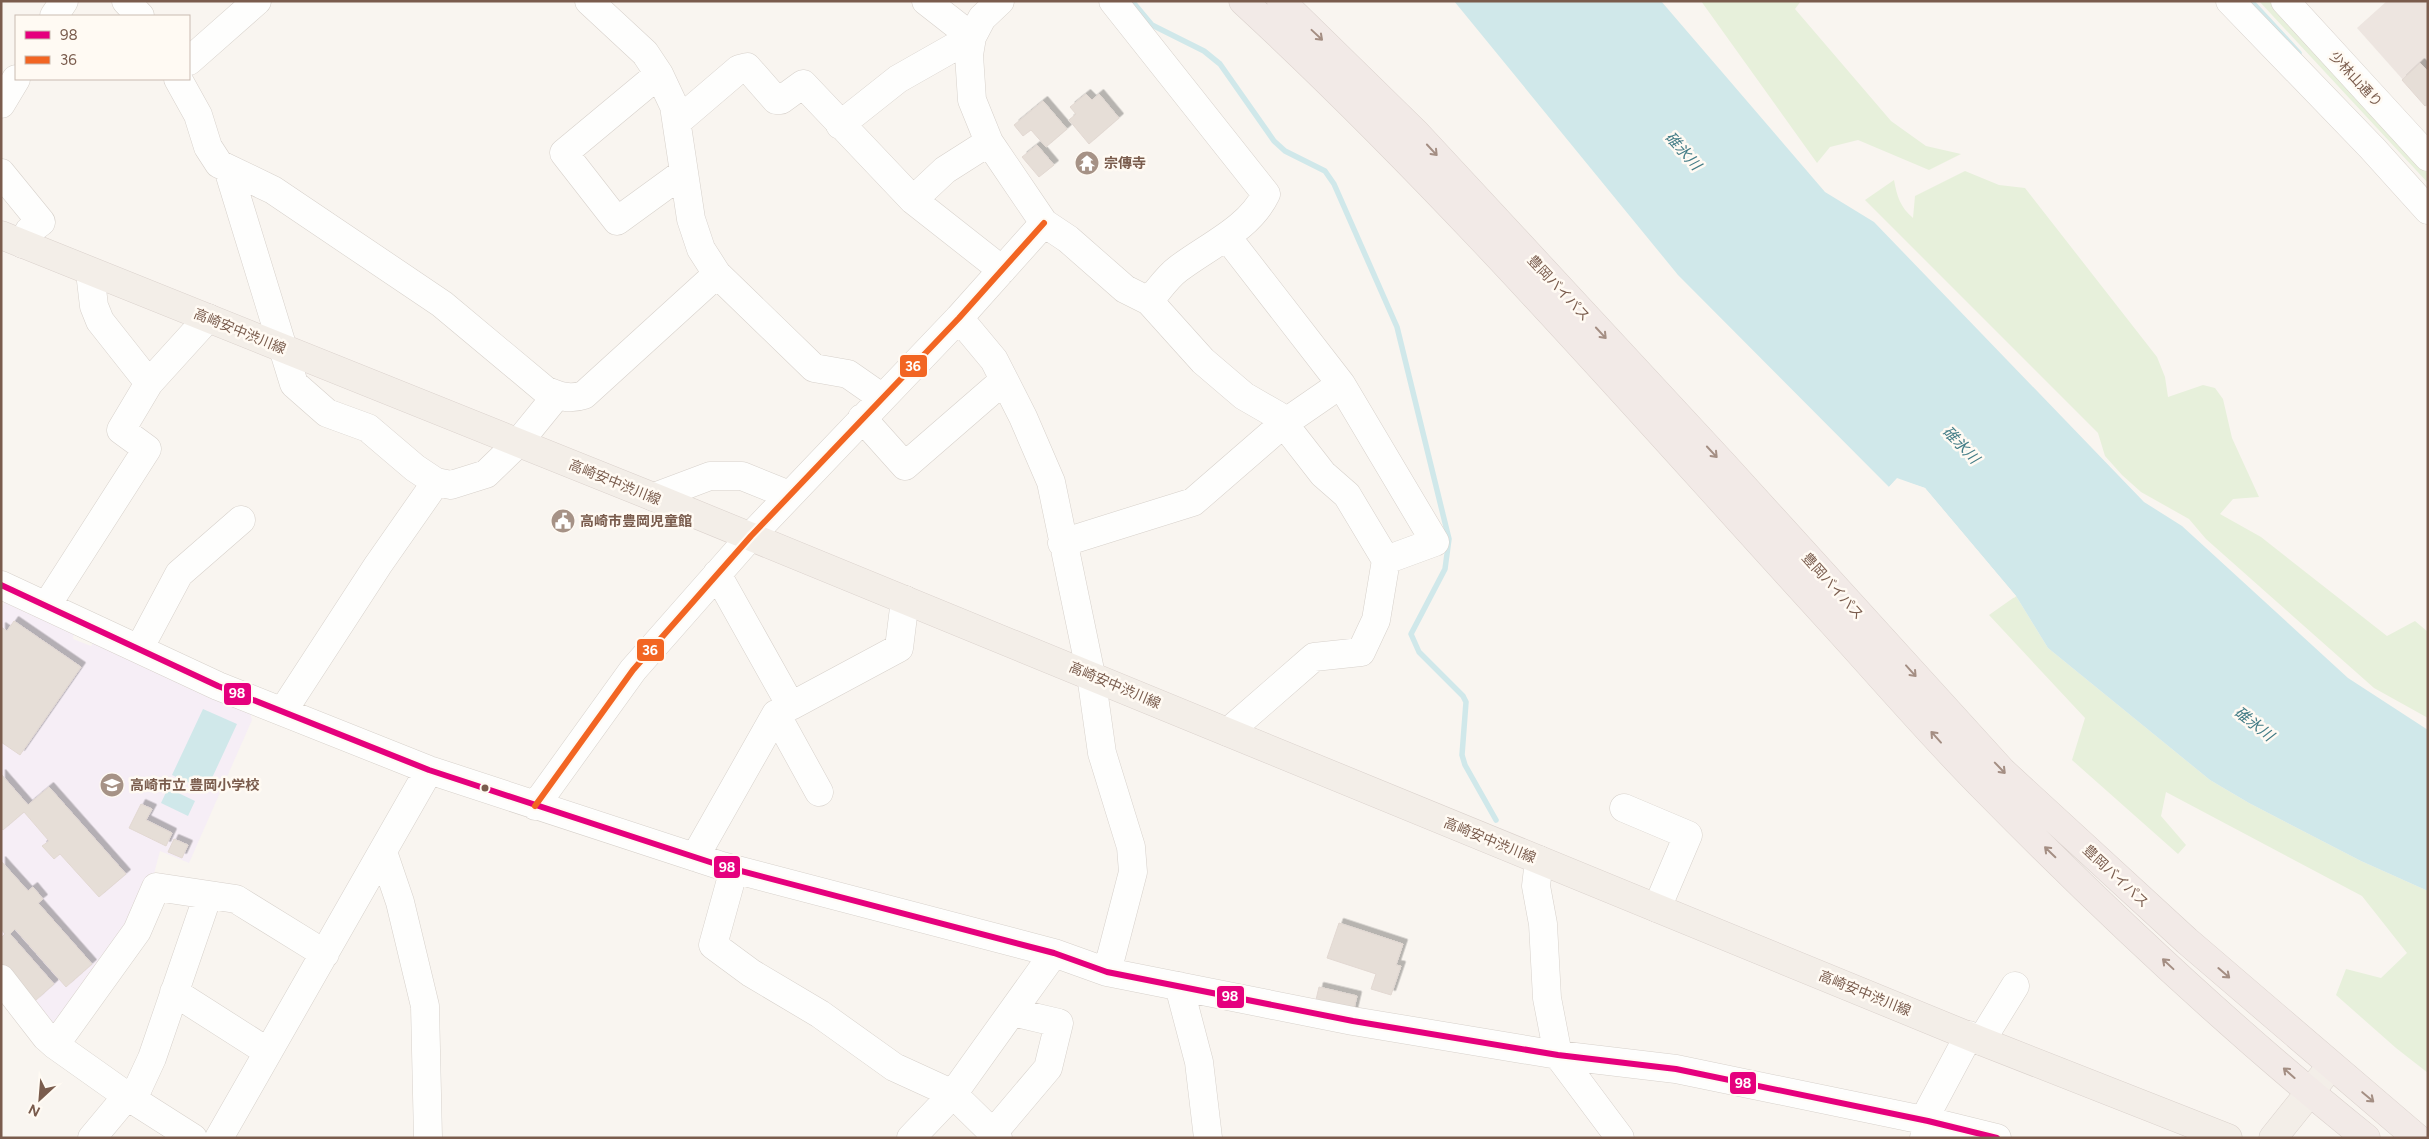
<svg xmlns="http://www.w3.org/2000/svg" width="2429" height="1139" viewBox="0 0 2429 1139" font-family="Figtree,'Noto Sans JP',sans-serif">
  <defs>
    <filter id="shadow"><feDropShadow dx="4.5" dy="-4.5" stdDeviation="0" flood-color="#0004"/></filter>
  </defs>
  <rect width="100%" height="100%" fill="#f9f5f0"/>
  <path fill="#ede5e0" d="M 2387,1 L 2428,1 L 2428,108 L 2357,28 Z"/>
  <path fill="#f6eef6" d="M 6,599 L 74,630 L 73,639 L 91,646 L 96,639 L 249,708 L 252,720 L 189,863 L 160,851 L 151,885 L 55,1039 L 1,969 L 1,609 Z"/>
  <path fill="#e7f0db" d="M 1701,1 L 1801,1 L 1795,9 L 1891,121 L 1926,146 L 1961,154 L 1929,170 L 1858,140 L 1830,147 L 1817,163 Z
    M 2259,1 L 2269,1 L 2428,174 L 2428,183 Z
    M 1965,171 L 1999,185 L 2025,188 L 2157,357 L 2165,377 L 2168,397 L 2203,385 L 2215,388 L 2223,399 L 2232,438 L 2259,497 L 2233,499 L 2220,514 L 2261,537 L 2387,636 L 2415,621 L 2428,632 L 2428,718 L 2374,688 L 2206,539 L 2189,519 L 2141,492 L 2122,475 L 2105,456 L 2098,433 L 1865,200 L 1894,180 C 1897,196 1900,207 1913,218 L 1915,196 Z
    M 2016,596 L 2048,648 L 2210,780 L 2249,803 L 2361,861 L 2428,891 L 2428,1073 L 2396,1048 L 2336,995 L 2346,969 L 2381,978 L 2407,953 L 2362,896 L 2166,792 L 2161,816 L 2186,845 L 2178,854 L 2072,760 L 2085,718 L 1989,615 Z"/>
  <path fill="#d0e8ea" d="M 1454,1 L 1661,1 L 1825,192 L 1874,222 L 2144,502 L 2182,526 L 2348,678 L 2428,730 L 2428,891 L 2361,861 L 2249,803 L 2210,780 L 2048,648 L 2016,596 L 1925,488 L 1897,479 L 1889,487 L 1678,275 Z
    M 203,709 L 237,724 L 206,791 L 172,775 Z
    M 168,788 L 195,801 L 188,816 L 161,803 Z"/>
  <path fill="#f9f5f0" d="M 1897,478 L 1925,488 L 2016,596 L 2014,598 L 1923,490 L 1898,481 L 1890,489 L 1887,489 Z"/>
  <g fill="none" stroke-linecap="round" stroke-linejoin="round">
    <path stroke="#d0e8ea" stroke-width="5.5" d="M 1132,1 L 1152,25 L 1204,51 L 1220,64 L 1274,141 L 1285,151 L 1325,171 L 1334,184 L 1397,327 L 1449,539 L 1445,569 L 1411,634 L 1419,652 L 1463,696 L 1466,702 L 1462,755 L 1465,765 L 1496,820
      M 2251,1 L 2299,53"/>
  </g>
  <path fill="#e6ded7" stroke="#e2d8d2" filter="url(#shadow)" d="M 2420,63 L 2428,71 L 2428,104 L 2425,106 L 2402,80 Z
    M 1086,94 L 1092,100 L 1099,94 L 1119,118 L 1089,144 L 1069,120 L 1076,114 L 1070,107 Z
    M 1043,101 L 1067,129 L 1046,147 L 1031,130 L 1023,136 L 1014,125 Z
    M 1037,145 L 1054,165 L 1039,177 L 1022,157 Z
    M 14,621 L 81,667 L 20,755 L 1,742 L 1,627 L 7,631 Z
    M 1,774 L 28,805 L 49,787 L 126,874 L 99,897 L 60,854 L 54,859 L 42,846 L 49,841 L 24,812 L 3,830 L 1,828 Z
    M 141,804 L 152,809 L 146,820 L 172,833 L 166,846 L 129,828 Z
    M 174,839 L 188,845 L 182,858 L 168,852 Z
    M 1,861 L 28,891 L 33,887 L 43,899 L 38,903 L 92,964 L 66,987 L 15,929 L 10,934 L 54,984 L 35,1001 L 1,963 L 1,938 L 5,934 L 1,929 Z
    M 1339,923 L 1403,944 L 1396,965 L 1401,966 L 1391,995 L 1371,989 L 1376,974 L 1327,958 Z
    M 1319,987 L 1357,996 L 1353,1013 L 1315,1004 Z"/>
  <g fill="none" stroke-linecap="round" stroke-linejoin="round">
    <defs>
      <path id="minor" d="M 126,1 L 140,16
        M 589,1 L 645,53 L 659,74 L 674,106 L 691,219 L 701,249 L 717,274 L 814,368 L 848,374 L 881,397
        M 926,1 L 972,37
        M 1000,1 L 982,18 L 972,37 L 969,55 L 972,100 L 989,142 L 1044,223 L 1068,239 L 1125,289 L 1149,301 L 1203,361 L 1244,396 L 1277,415 L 1323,474 L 1347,495 L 1386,560 L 1376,620 L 1361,652 L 1314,657 L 1228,732
        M 1113,1 L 1266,194 C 1249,229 1208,246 1178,269 C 1167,277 1158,291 1149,301
        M 2230,1 L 2372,148 L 2428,210
        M 2285,1 L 2428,157
        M 54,16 L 64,1
        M 189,61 L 257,1
        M 659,74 L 564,153 L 617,221 L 683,173
        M 178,79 L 198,115 L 208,147 L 219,164 L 273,190 L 442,304 L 545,390 C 559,396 569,400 584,395 L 717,274
        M 1,104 L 16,79
        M 677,122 L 739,69 L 747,67 L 776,100 L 781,100 L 803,84 L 913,200 L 1002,270
        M 840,125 L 898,79 L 972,37
        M 228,169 L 294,384 L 327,413 L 368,428 L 415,468 L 436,482 L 451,485 L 486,474 L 518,443 L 557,395
        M 1,173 L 41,222 L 29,231 L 23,244
        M 913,200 L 945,170 L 989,142
        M 1227,237 L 1341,384 L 1435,542 L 1386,560
        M 90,272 L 94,306 L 100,321 L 149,383
        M 959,318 L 994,360 L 1023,417 L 1051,482 L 1091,675 L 1102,753 L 1131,847 L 1133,872 L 1107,972
        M 862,418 L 905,466 L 1003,381
        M 654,497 L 710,476 L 742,476 L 789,495
        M 1062,543 L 1193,502 L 1283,424 L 1341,384
        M 717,574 L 791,706 L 899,648 L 905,600
        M 1,585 L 218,686 L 429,770 L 722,866 L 1054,953 L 1107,972 L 1353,1021 L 1558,1055 L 1676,1069 L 1928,1121 L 1997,1138
        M 47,605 L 147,449 L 121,430 L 149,383 L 208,318
        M 139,649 L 179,574 L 241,520
        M 283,711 L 378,565 L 436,482
        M 535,806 L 633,670 L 751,536 L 959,318 L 1044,223
        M 1624,808 L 1688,835 L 1657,908
        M 383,852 L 400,902 L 425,1006 L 428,1138
        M 695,857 L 776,714 L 819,792
        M 1539,860 L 1536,886 L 1543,924 L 1547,998 L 1558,1055 L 1620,1138
        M 734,869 L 713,945 L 751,973 L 820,1014 L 894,1067 L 953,1094 L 998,1138
        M 1,979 L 46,1037 L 55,1045 L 127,1096 L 193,1138
        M 1179,986 L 1199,1062 L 1208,1138
        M 174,992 L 268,1052
        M 1981,1041 L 2015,986
        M 55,1045 L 137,931 L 156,887 L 236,899 L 325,954
        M 133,1099 L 152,1058 L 208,895
        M 993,1133 L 1048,1068 L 1059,1023 L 1012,1012
        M 92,1138 L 127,1096
        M 219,1138 L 429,770
        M 911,1138 L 953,1094 L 1054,953
        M 1924,1138 L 1929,1110 L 1969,1035"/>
      <path id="major" d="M 1,235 L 661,500 L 1981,1041 L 2228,1138
        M 2273,1138 L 2331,1066"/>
      <path id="highway" d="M 1243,1 C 1451,193 1638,410 1829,619 C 1881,676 1932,736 1987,791 C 2106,912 2234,1032 2366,1138
        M 1281,1 L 1416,133 L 1723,464 L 2002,771 L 2187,941 L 2417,1138"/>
    </defs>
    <use href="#minor" stroke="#d7d1cb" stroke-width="29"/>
    <use href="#major" stroke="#dad1cc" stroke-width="29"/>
    <use href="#highway" stroke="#dad1cc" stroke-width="29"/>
    <use href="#minor" stroke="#fefefd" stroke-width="28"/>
    <use href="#major" stroke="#f3eee8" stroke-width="28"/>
    <use href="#highway" stroke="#f2eae7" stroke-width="28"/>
    <defs>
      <path id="bus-1" d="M 1,585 L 218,686 L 429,770 L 722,866 L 1054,953 L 1107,972 L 1353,1021 L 1558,1055 L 1676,1069 L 1928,1121 L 1997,1138"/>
      <path id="bus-2" d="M 535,806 L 633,670 L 751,536 L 959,318 L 1044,223"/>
    </defs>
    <use href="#bus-1" stroke="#fffaf3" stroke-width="10"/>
    <use href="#bus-2" stroke="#fffaf3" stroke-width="10"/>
    <use href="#bus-1" stroke="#e5007d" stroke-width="6"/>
    <use href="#bus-2" stroke="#f26522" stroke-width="6"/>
  </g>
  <defs><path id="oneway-shaft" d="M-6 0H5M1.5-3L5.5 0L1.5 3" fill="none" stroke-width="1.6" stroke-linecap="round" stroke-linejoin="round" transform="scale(1.25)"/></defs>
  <g stroke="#a48e83">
    <use href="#oneway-shaft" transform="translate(1317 35) rotate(43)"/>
    <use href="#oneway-shaft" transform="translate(1432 150) rotate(47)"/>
    <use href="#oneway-shaft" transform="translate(1601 333) rotate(47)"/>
    <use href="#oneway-shaft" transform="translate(1712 452) rotate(47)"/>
    <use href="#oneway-shaft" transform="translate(1911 671) rotate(48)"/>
    <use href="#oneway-shaft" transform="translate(1936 737) rotate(-132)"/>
    <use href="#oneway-shaft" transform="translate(2000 768) rotate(46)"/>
    <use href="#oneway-shaft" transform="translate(2050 852) rotate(-136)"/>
    <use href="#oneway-shaft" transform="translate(2168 964) rotate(-137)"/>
    <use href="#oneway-shaft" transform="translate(2224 973) rotate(41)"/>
    <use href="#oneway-shaft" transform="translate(2289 1073) rotate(-138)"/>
    <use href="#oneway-shaft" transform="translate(2368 1097) rotate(40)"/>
  </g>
  <defs>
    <symbol id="temple-disc" viewBox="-11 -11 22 22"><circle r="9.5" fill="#a69286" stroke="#fffaf3"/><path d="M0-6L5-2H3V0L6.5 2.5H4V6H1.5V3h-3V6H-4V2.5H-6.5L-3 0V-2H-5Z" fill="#fff"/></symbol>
    <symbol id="civic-disc" viewBox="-11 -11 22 22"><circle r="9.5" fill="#a69286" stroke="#fffaf3"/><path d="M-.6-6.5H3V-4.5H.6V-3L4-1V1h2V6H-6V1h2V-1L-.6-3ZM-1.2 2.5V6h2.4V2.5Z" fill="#fff"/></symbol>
    <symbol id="school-disc" viewBox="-11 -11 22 22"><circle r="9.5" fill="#a69286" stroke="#fffaf3"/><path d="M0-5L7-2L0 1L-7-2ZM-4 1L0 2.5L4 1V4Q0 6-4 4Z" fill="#fff"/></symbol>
  </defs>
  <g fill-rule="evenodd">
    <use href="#temple-disc" x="1073" y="149" width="28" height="28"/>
    <use href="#civic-disc" x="549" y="507" width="28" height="28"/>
    <use href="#school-disc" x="98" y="771" width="28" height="28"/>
  </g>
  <circle fill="#7a5c4d" stroke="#fffaf3" stroke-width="2" cx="485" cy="788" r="4.5"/>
  <g text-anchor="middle" stroke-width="5" stroke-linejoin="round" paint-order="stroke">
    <g font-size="14" fill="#7a5c4d" stroke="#fffaf3">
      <text transform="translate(2356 79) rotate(47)" y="5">少林山通り</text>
      <text transform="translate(1559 288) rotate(47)" y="5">豊岡バイパス</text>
      <text transform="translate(240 331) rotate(22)" y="5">高崎安中渋川線</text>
      <text transform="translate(615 482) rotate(22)" y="5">高崎安中渋川線</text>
      <text transform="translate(1833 586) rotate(48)" y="5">豊岡バイパス</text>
      <text transform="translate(1115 685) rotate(23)" y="5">高崎安中渋川線</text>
      <text transform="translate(1490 840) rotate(22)" y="5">高崎安中渋川線</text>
      <text transform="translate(2116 876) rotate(43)" y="5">豊岡バイパス</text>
      <text transform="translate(1865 993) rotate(22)" y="5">高崎安中渋川線</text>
    </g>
    <g font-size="14" font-weight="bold" fill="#7a5c4d" stroke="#fffaf3" text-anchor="start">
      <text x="1104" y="168">宗傳寺</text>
      <text x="580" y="526">高崎市豊岡児童館</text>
      <text x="130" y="790">高崎市立 豊岡小学校</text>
    </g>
    <g font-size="15" font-style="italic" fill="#437c86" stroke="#fffaf3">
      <text transform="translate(1683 151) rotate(48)" y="5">碓氷川</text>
      <text transform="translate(1961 445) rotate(46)" y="5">碓氷川</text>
      <text transform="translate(2254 724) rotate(38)" y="5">碓氷川</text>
    </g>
  </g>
  <g stroke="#fffaf3" stroke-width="2">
    <rect x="899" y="354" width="29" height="24" rx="5" fill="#f26522"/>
    <rect x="636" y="638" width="29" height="24" rx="5" fill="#f26522"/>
    <rect x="223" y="682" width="29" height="24" rx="5" fill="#e5007d"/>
    <rect x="713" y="855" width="28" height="24" rx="5" fill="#e5007d"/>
    <rect x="1216" y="985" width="29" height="24" rx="5" fill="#e5007d"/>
    <rect x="1729" y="1071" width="28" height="24" rx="5" fill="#e5007d"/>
  </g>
  <g font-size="14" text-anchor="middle" font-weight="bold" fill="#fff">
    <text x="913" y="371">36</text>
    <text x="650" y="655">36</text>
    <text x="237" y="698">98</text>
    <text x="727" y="872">98</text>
    <text x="1230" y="1001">98</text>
    <text x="1743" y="1088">98</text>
  </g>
  <rect width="2429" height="1139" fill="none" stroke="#7a5c4d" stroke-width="5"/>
  <rect x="15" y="15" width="175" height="65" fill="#fffaf3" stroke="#cabbb1"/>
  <rect x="25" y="31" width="25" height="8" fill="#e5007d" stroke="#cabbb1"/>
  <text x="60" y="40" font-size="15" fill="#7a5c4d">98</text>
  <rect x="25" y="56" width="25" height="8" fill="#f26522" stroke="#cabbb1"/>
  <text x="60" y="65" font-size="15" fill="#7a5c4d">36</text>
  <g transform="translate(40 1099) rotate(206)" stroke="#fffaf3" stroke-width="4" paint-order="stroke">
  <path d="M0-4L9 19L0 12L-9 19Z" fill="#7a5c4d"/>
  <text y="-8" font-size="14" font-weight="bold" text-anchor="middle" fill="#7a5c4d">N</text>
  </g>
</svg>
